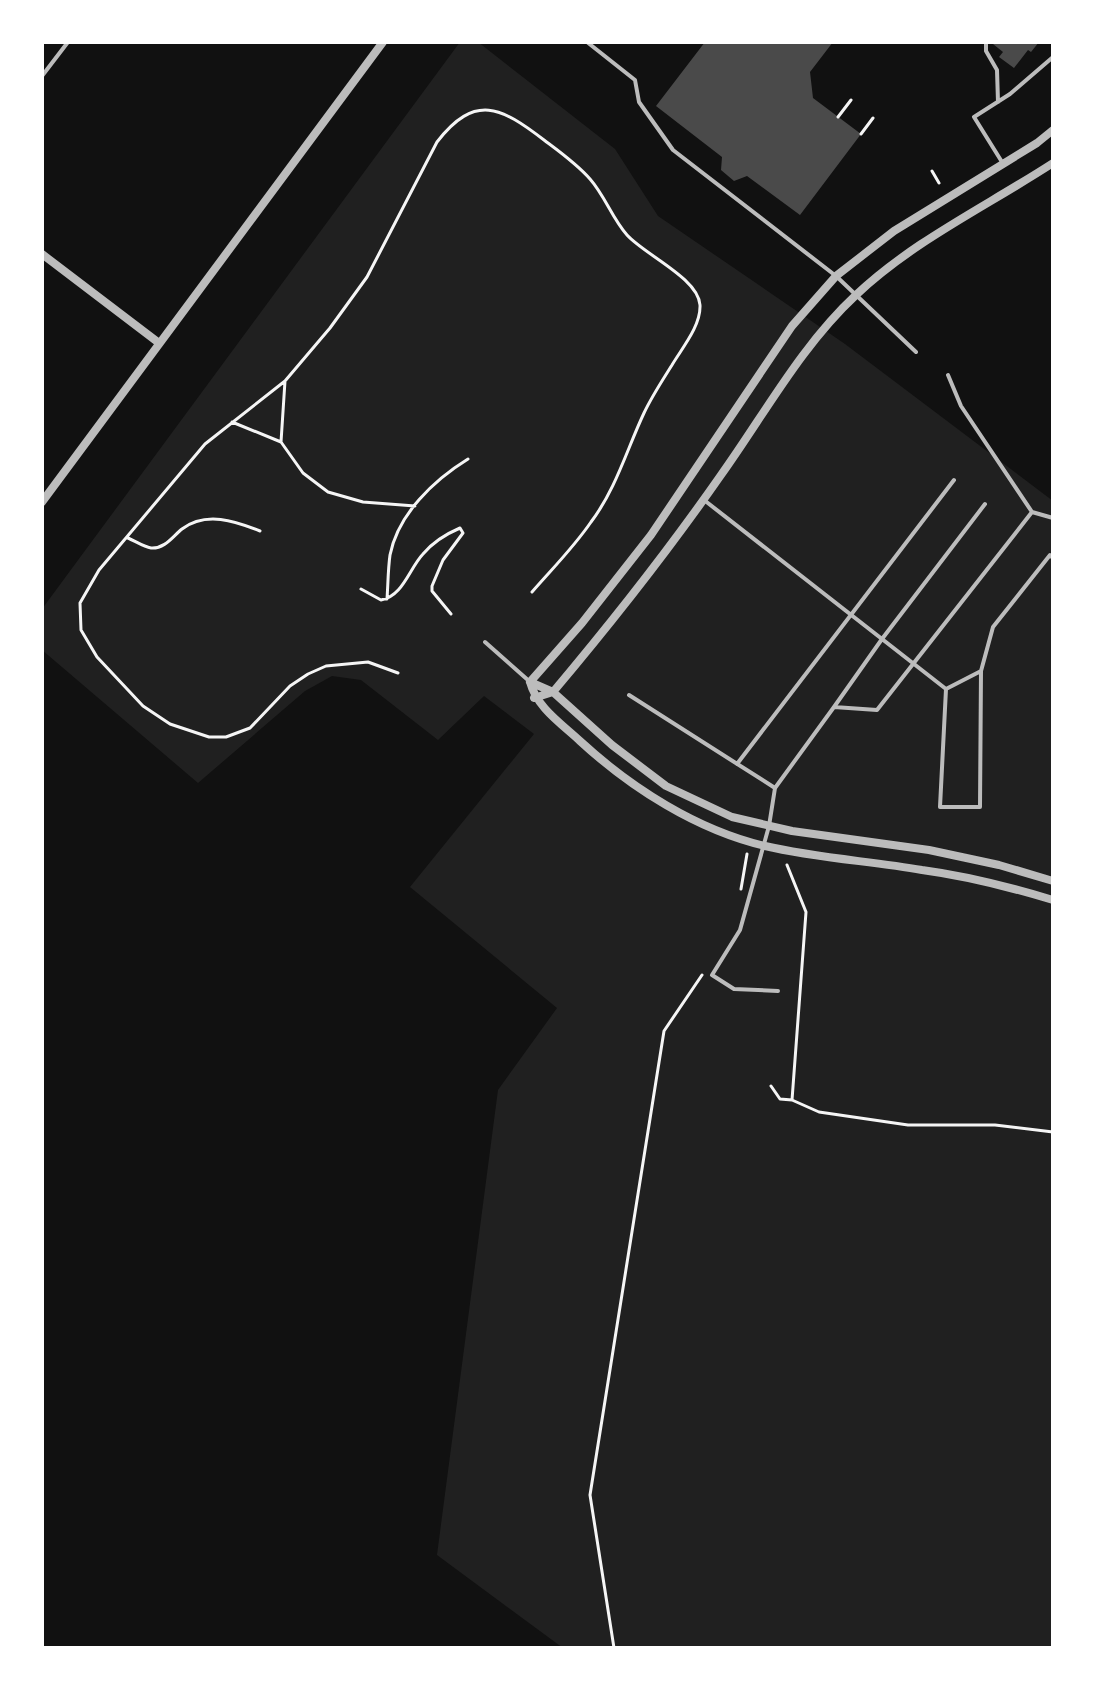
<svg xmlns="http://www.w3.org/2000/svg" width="1095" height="1690" viewBox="0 0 1095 1690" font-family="'Playfair Display',serif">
  <rect width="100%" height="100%" fill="#111"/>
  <path fill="#202020" d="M 460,42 L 478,42 L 615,149 L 658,216 L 845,344 L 1053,501 L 1053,1648 L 563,1648 L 437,1555 L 498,1090 L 557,1008 L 410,887 L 534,734 L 484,696 L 438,740 L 361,680 L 332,676 L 305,691 L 198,783 L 42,650 L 42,609 Z"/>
  <path fill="#4a4a4a" d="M 705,42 L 833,42 L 810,72 L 813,98 L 861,134 L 800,215 L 747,176 L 734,181 L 721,170 L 722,157 L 656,106 Z
    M 995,42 L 1039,42 L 1031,52 L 1028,50 L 1014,68 L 999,57 L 1003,52 L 993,44 Z"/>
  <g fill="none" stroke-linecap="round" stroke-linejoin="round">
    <path stroke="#f5f5f5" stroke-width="3" d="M 838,117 L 851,100
      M 861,134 L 873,118
      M 932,171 L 939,183
      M 285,381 L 205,444 L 99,570 L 80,603 L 81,630 L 97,657 L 143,706 L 170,724 L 209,737 L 226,737 L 250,728 L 290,686 L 308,674 L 326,666 L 368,662 L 398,673
      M 232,422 L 281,442
      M 415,506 L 363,502 L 328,492 L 303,473 L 281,442 L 285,381 L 330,328 L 367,277 L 437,142 C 475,93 501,107 544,140 C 560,152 577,164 590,179 C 605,196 612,218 627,235 C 645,255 698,278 700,305 C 701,326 682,348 672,365 C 662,381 652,396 644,413 C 627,449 616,489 591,522 C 574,547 552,569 532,592
      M 128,538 C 135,541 144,547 151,548 C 165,549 173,536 182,529 C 206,511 235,521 260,531
      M 361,589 L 381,600 C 403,596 409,569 423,554 C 433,542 446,534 460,528 L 463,533 L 443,560 L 432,586 L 432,591 L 451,614
      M 387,599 C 388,585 388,569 390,555 C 398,514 434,480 468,459
      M 787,865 L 806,912 L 792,1100 L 819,1112 L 908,1125 L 995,1125 L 1053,1132
      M 741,889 L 747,854
      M 771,1086 L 780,1099 L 792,1100
      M 614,1648 L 590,1495 L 664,1031 L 702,975"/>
    <path stroke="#bcbcbc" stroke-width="4" d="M 587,42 L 635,80 L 639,102 L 673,150 L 836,276 L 916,352
      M 986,42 L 986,51 L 997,70 L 998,102
      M 42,76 L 68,42
      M 1002,162 L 974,117 L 1010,94 L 1053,57
      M 948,375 L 961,406 L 1032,512
      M 704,500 L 946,689 L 940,807 L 980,807 L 981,671 L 993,627 L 1050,555 L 1053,558
      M 485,642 L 529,681
      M 946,689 L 981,671
      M 629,695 L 775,788
      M 834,707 L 882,639 L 985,504
      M 737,764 L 954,480
      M 778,991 L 734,989 L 712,975 L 740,930 L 769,826 L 775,788 L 834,707 L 877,710 L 1032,512 L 1053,518"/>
    <path stroke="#bcbcbc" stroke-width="8" d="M 42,254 L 159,343
      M 42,502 L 383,42
      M 530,682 L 582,623 L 651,535 L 792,326 L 836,276 L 894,231 L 1037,143 L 1053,130
      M 530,682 C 537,708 562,724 580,741 C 631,788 697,830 765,846 C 816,858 870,861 922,870 C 967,876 1010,887 1053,900
      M 530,682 L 553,692 L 612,745 L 666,786 L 732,817 L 792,831 L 929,850 L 999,865 L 1053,881
      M 534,698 L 553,692 C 612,622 668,551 721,475 C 764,415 801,346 856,295 C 913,241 987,206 1053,163"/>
  </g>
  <rect width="1095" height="1690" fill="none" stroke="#ffffff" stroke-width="88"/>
</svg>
